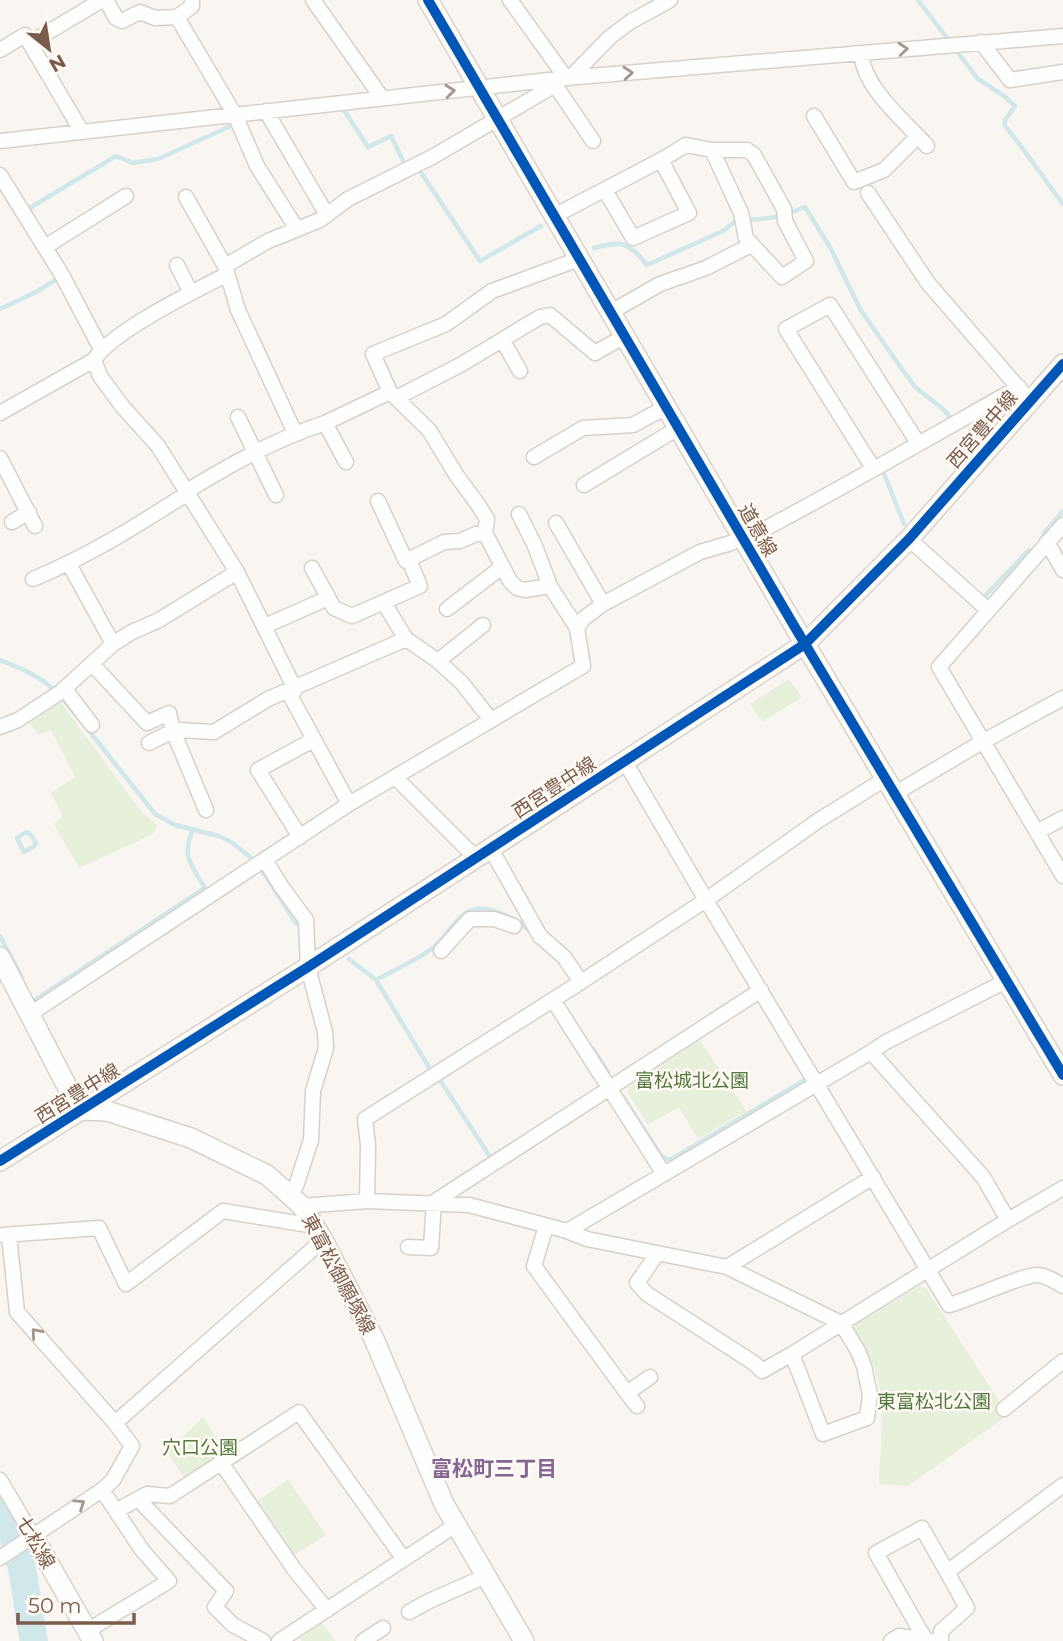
<svg xmlns="http://www.w3.org/2000/svg" width="1063" height="1641" viewBox="0 0 1063 1641" font-family="Montserrat,'Noto Sans JP',sans-serif">
  <rect width="100%" height="100%" fill="#f9f5f0"/>
  <path fill="#e7f0db" d="M 789,679 L 802,697 L 762,722 L 750,704 Z
    M 59,700 L 140,810 L 157,825 L 153,834 L 79,868 L 54,824 L 63,816 L 51,793 L 75,777 L 51,730 L 38,735 L 28,719 Z
    M 700,1040 L 746,1111 L 698,1139 L 679,1107 L 648,1125 L 628,1093 L 629,1087 Z
    M 919,1286 L 926,1288 L 1008,1415 L 908,1486 L 879,1484 C 880,1443 889,1392 868,1354 C 864,1346 858,1338 853,1331 L 855,1325 Z
    M 203,1417 L 226,1453 L 185,1479 L 167,1452 Z
    M 288,1480 L 326,1535 L 293,1556 L 256,1502 Z
    M 322,1623 L 336,1641 L 301,1641 L 299,1638 Z"/>
  <g fill="none" stroke-linecap="round" stroke-linejoin="round">
    <path stroke="#d0e8ea" stroke-width="4.5" d="M 918,0 L 978,79 L 1004,96 L 1015,106 L 1005,120 L 1005,126 C 1026,151 1043,178 1063,204
      M 341,110 L 344,110 L 368,147 L 391,136 L 403,161
      M 420,171 L 480,261 L 541,226
      M 28,209 L 116,156 L 133,163 L 158,159 L 235,124
      M 594,248 C 623,240 628,242 647,265 L 723,231 L 738,219 C 765,221 780,217 805,207 L 831,249 L 860,309 L 894,358 L 915,387 L 943,409 L 950,417
      M 0,309 L 34,293 L 59,278
      M 883,471 L 904,524
      M 1044,533 L 1063,511
      M 984,597 L 1029,550
      M 0,660 C 39,675 50,682 76,715
      M 86,727 L 155,814 L 175,825 L 219,836 L 231,842 L 250,857 L 265,875 L 296,923 L 303,928
      M 20,844 L 17,838 L 26,832 L 30,834 L 36,843 L 34,846 L 24,852 L 21,846
      M 0,936 L 22,978
      M 349,959 L 376,980 C 395,970 417,960 434,947 C 445,938 452,924 463,915 C 482,898 518,920 532,933
      M 376,980 L 430,1069
      M 35,1000 L 205,888 C 191,865 181,856 193,829
      M 593,1049 L 608,1072
      M 440,1080 L 492,1160
      M 623,1097 L 662,1157 L 670,1160 L 803,1081"/>
    <path stroke="#d0e8ea" stroke-width="28" d="M 0,1510 C 26,1553 24,1594 34,1641"/>
    <defs>
      <path id="street" d="M 106,0 L 116,18 L 122,21 L 140,12 L 155,18 L 177,17
        M 192,0 L 192,6 L 177,17 L 235,115 L 257,166 L 297,229
        M 313,0 L 382,98
        M 510,0 L 566,78
        M 981,42 L 1010,80 L 1063,72
        M 30,43 L 102,0
        M 0,50 L 25,35 L 82,132
        M 861,53 C 864,89 904,120 927,146
        M 570,78 L 610,37 L 630,22 L 670,0
        M 555,85 L 593,141
        M 266,111 L 327,215
        M 814,116 L 854,182 L 884,170 L 918,136
        M 0,141 L 566,78 L 1063,36
        M 0,175 L 62,275 L 101,349
        M 605,190 L 633,238 L 689,213 L 661,160
        M 868,193 L 928,283 L 1023,393
        M 186,197 L 225,266 L 238,310 L 295,433
        M 554,216 L 661,160 L 686,145 L 712,150 L 747,150 L 754,155 L 784,209 L 785,221 L 806,261 L 782,277 L 746,238 L 741,213 L 712,150
        M 45,247 L 126,196
        M 177,265 L 191,293
        M 225,266 L 268,241 L 320,220 L 348,199 L 434,156 L 555,85 L 559,80
        M 611,312 L 660,284 L 706,268 L 751,245
        M 503,341 L 520,371
        M 94,360 L 100,376 L 122,406 L 158,446 L 237,572 L 295,689 L 291,697 L 349,804
        M 390,392 L 429,430 L 457,476 L 479,506 L 487,519 L 485,533 L 510,581 L 517,588 L 525,590 L 550,586
        M 396,398 L 462,364 L 540,317 L 550,315 L 595,353 L 625,336
        M 0,413 L 94,360 C 111,332 194,291 226,275
        M 238,417 L 276,495
        M 534,457 L 583,428 L 633,425 L 666,407
        M 0,458 L 35,526
        M 346,462 L 325,423 L 390,392 L 373,354 L 446,324 L 492,291 L 579,259
        M 873,468 L 786,329 L 830,305 L 918,443
        M 584,485 L 678,428
        M 187,491 C 231,464 276,439 325,423
        M 378,501 L 406,561 L 444,542 L 460,541 L 476,534 L 485,533
        M 519,514 L 535,546 L 550,586 L 577,628
        M 12,522 L 29,512
        M 556,523 L 603,604
        M 1063,525 L 939,667 L 1063,876
        M 909,539 L 988,610
        M 744,540 C 837,491 927,439 1019,387
        M 1047,542 L 1063,570
        M 69,564 L 113,644
        M 312,568 L 334,608 L 352,616 L 420,586 L 409,560
        M 33,579 C 89,556 138,525 188,493
        M 384,603 L 406,639 L 438,661 L 462,683 L 491,720
        M 447,609 L 502,567
        M 265,626 L 328,598
        M 438,661 L 483,625
        M 92,664 L 147,723 L 169,713 L 173,731 L 206,810
        M 64,688 L 92,725
        M 0,727 L 18,720 L 62,691 L 113,644 L 130,633 L 159,620 L 237,572
        M 149,743 L 169,733 L 179,730 L 214,732 L 268,699 L 406,639
        M 625,762 L 706,900 L 819,820 L 885,779
        M 395,777 L 476,858
        M 894,794 L 982,742 L 1063,698
        M 1037,832 L 1063,818
        M 300,837 L 258,770 L 313,740
        M 491,849 L 540,936 L 564,957 L 581,982 L 706,900 L 949,1305 C 969,1300 1024,1274 1038,1275 C 1047,1276 1055,1281 1063,1286
        M 265,860 L 281,886 L 306,920 L 308,967 L 325,1032 L 326,1048 L 313,1091 L 311,1140 L 296,1186 L 289,1193
        M 441,951 L 470,919 L 494,919 L 514,926
        M 553,1000 L 664,1174 L 871,1052 L 886,1042 L 1006,981
        M 30,1014 L 349,804 L 583,666 L 577,628 L 583,619 L 603,604 L 700,552 L 731,543 L 742,537
        M 367,1201 L 368,1145 L 365,1119 L 581,982
        M 302,1206 L 367,1201 L 469,1205 L 567,1231 L 587,1239 L 727,1267 L 873,1177
        M 1008,1220 L 1063,1188
        M 546,1226 L 534,1266 L 627,1393
        M 567,1231 L 664,1174
        M 3,1235 L 99,1228 L 126,1284 L 223,1211 L 315,1226
        M 408,1247 L 431,1248 L 434,1202 L 761,990
        M 657,1254 L 637,1283 L 647,1294 L 754,1363 L 762,1371 L 792,1354
        M 727,1267 L 841,1323 L 858,1351 L 864,1366 L 870,1395 L 867,1418 L 823,1434 L 792,1354 L 1008,1220 L 983,1177 L 871,1052
        M 637,1406 L 627,1393 L 650,1377
        M 1004,1409 L 1063,1361
        M 115,1423 L 323,1240
        M 222,1464 L 294,1569 L 327,1610
        M 0,1480 L 33,1536
        M 138,1499 L 226,1591 L 215,1607 L 233,1625 L 263,1641
        M 116,1511 L 147,1494 L 170,1496 L 299,1412 L 403,1558
        M 0,1558 L 102,1490 L 113,1480 L 132,1446 L 115,1423 L 17,1312 L 9,1235
        M 409,1612 L 429,1601 L 486,1576
        M 87,1631 L 169,1581 L 142,1550 L 102,1490
        M 279,1641 L 456,1525
        M 363,1641 L 383,1628
        M 891,1641 L 899,1636 L 925,1639
        M 931,1641 L 925,1639 L 876,1553 L 922,1528 L 947,1572
        M 941,1641 L 941,1631 L 967,1608 L 947,1572 L 1063,1485"/>
      <path id="secondary" d="M 428,0 L 793,624 L 1063,1075
        M 0,957 L 74,1100 L 82,1110 L 107,1111 L 191,1138 L 267,1175 L 302,1206 L 323,1240 L 374,1339 L 444,1504 L 524,1641
        M 0,1161 L 308,967 L 805,644 L 909,539 L 1063,364
        M 33,1536 L 93,1641"/>
    </defs>
    <use href="#street" stroke="#d7d1cb" stroke-width="17"/>
    <use href="#secondary" stroke="#d9d2cb" stroke-width="22"/>
    <use href="#street" stroke="#fefefd" stroke-width="14"/>
    <use href="#secondary" stroke="#fefefd" stroke-width="19"/>
    <defs>
      <path id="cycleway" d="M 428,0 L 793,624 L 1063,1075
        M 0,1161 L 308,967 L 805,644 L 909,539 L 1063,364"/>
    </defs>
    <use href="#cycleway" stroke="#fffaf3" stroke-width="15"/>
    <use href="#cycleway" stroke="#0057b8" stroke-width="10"/>
  </g>
  <defs><path id="oneway-chevron" d="M-2-3.5L2.5 0L-2 3.5" fill="none" stroke-width="1.6" stroke-linecap="round" stroke-linejoin="round" transform="scale(1.75)"/></defs>
  <g stroke="#a8958b">
    <use href="#oneway-chevron" transform="translate(903 49) rotate(-5)"/>
    <use href="#oneway-chevron" transform="translate(628 73) rotate(-5)"/>
    <use href="#oneway-chevron" transform="translate(450 91) rotate(-6)"/>
    <use href="#oneway-chevron" transform="translate(36 1333) rotate(-131)"/>
    <use href="#oneway-chevron" transform="translate(80 1504) rotate(-34)"/>
  </g>
  <g text-anchor="middle" stroke-width="5" stroke-linejoin="round" paint-order="stroke">
    <g font-size="19" fill="#7a5c4d" stroke="#fffaf3">
      <text transform="translate(982 429) rotate(-49)" y="7">西宮豊中線</text>
      <text transform="translate(758 530) rotate(60)" y="7">道意線</text>
      <text transform="translate(554 787) rotate(-33)" y="7">西宮豊中線</text>
      <text transform="translate(77 1093) rotate(-32)" y="7">西宮豊中線</text>
      <text transform="translate(339 1274) rotate(62)" y="7">東富松御願塚線</text>
      <text transform="translate(36 1542) rotate(60)" y="7">七松線</text>
    </g>
    <g font-size="19" fill="#537a41" stroke="#fffaf3">
      <text x="692" y="1087">富松城北公園</text>
      <text x="934" y="1408">東富松北公園</text>
      <text x="200" y="1454">穴口公園</text>
    </g>
    <g font-size="21" font-weight="bold" fill="#846695" stroke="#fffaf3">
      <text x="494" y="1476">富松町三丁目</text>
    </g>
  </g>
  <g transform="translate(49 49) rotate(150)" stroke="#fffaf3" stroke-width="5" paint-order="stroke">
  <path d="M0-5L12 26L0 18L-12 26Z" fill="#7a5c4d"/>
  <text y="-10" font-size="19" font-weight="bold" text-anchor="middle" fill="#7a5c4d">N</text>
  </g>
  <path d="M18 1613v10h116v-10" fill="none" stroke="#7a5c4d" stroke-width="3.5"/>
  <text x="28" y="1613" font-size="21" fill="#7a5c4d" stroke="#fffaf3" stroke-width="5" paint-order="stroke">50 m</text>
</svg>
